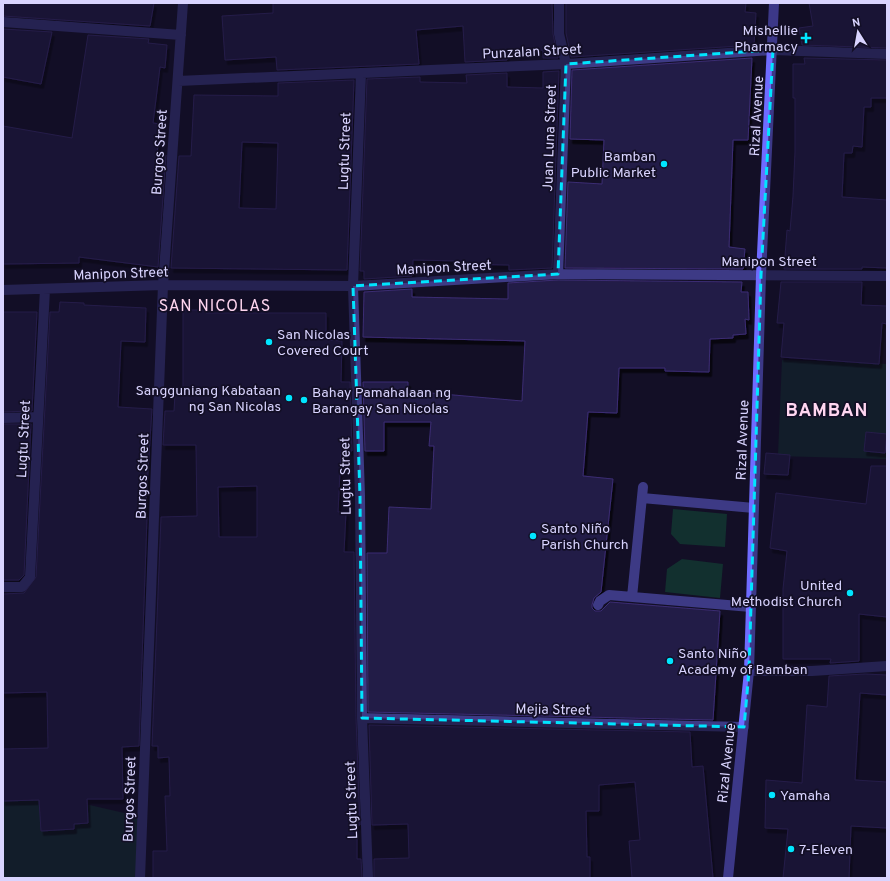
<svg xmlns="http://www.w3.org/2000/svg" width="890" height="881" viewBox="0 0 890 881" font-family="Overpass,sans-serif">
  <defs>
    <filter id="shadow"><feDropShadow dx="2.5" dy="4.5" stdDeviation="0" flood-color="#0009"/></filter>
  </defs>
  <rect width="100%" height="100%" fill="#130f26"/>
  <path fill="#12302f" d="M 782,360 L 887,364 L 887,459 L 778,456 Z
    M 673,509 L 727,514 L 725,547 L 680,544 L 671,534 Z
    M 682,559 L 723,564 L 720,598 L 665,592 L 667,569 Z
    M 3,785 L 137,816 L 140,878 L 3,878 Z"/>
  <path fill="#241b47" stroke="#3b2d73" fill-rule="evenodd" filter="url(#shadow)" d="M 3,3 L 154,3 L 150,26 L 3,16 Z
    M 273,3 L 552,3 L 553,34 L 558,58 L 543,58 L 543,50 L 507,53 L 507,60 L 465,62 L 463,26 L 416,30 L 419,64 L 277,70 L 276,57 L 225,60 L 222,16 L 273,13 Z
    M 566,3 L 746,3 L 745,12 L 756,13 L 754,45 L 571,57 L 566,33 Z
    M 809,3 L 887,3 L 887,48 L 802,45 L 799,28 L 813,26 Z
    M 3,29 L 52,32 L 41,84 L 3,77 Z
    M 88,35 L 149,39 L 148,43 L 167,45 L 165,68 L 160,67 L 153,123 L 160,124 L 157,155 L 166,155 L 158,267 L 79,257 L 79,263 L 3,264 L 3,126 L 72,138 Z
    M 752,58 L 748,140 L 733,140 L 729,247 L 745,249 L 743,269 L 565,268 L 568,182 L 602,184 L 604,140 L 570,139 L 572,70 Z
    M 804,58 L 887,60 L 887,98 L 871,98 L 871,107 L 864,107 L 862,147 L 853,146 L 852,153 L 844,153 L 842,197 L 887,200 L 887,268 L 862,267 L 862,269 L 784,269 L 787,230 L 790,231 L 793,196 L 795,152 L 795,98 L 793,98 L 793,64 L 805,64 Z
    M 559,71 L 552,268 L 509,270 L 509,265 L 462,264 L 462,261 L 413,260 L 412,276 L 364,279 L 364,271 L 360,271 L 367,79 L 420,77 L 420,82 L 467,83 L 466,75 L 507,73 L 507,87 L 543,88 L 543,72 Z
    M 354,80 L 347,270 L 171,268 L 179,156 L 191,156 L 194,95 L 278,96 L 278,83 ZM 242,142 L 278,143 L 276,209 L 239,208 Z
    M 558,280 L 742,282 L 741,292 L 748,292 L 749,320 L 745,319 L 746,334 L 733,335 L 733,338 L 710,339 L 709,372 L 665,371 L 665,368 L 619,368 L 617,413 L 588,412 L 583,476 L 613,479 L 601,592 L 594,598 L 592,605 L 592,608 L 595,611 L 601,611 L 610,602 L 720,611 L 713,720 L 368,712 L 367,553 L 387,553 L 389,507 L 431,509 L 434,446 L 429,446 L 431,422 L 384,422 L 384,451 L 365,451 L 363,382 L 408,382 L 408,391 L 522,401 L 525,341 L 363,337 L 364,292 L 412,289 L 412,297 L 508,299 L 508,283 Z
    M 781,282 L 862,282 L 861,305 L 887,306 L 887,324 L 882,323 L 879,364 L 781,357 L 784,323 L 777,323 Z
    M 60,302 L 84,303 L 84,305 L 146,308 L 145,342 L 121,341 L 118,407 L 152,409 L 145,517 L 147,517 L 139,746 L 122,747 L 123,799 L 87,799 L 88,823 L 74,824 L 74,829 L 41,831 L 39,800 L 3,801 L 3,749 L 48,748 L 47,692 L 3,693 L 3,594 L 24,593 L 36,577 L 50,312 L 59,312 Z
    M 183,310 L 206,310 L 206,313 L 326,313 L 326,340 L 342,341 L 341,382 L 350,382 L 352,451 L 341,451 L 338,512 L 346,512 L 344,552 L 354,552 L 356,718 L 360,825 L 357,825 L 357,859 L 361,859 L 362,878 L 153,878 L 153,851 L 167,851 L 165,796 L 170,796 L 169,757 L 158,758 L 158,746 L 152,746 L 161,517 L 197,516 L 196,445 L 163,445 L 165,411 L 174,411 L 175,394 L 183,394 ZM 257,486 L 257,537 L 219,537 L 218,487 Z
    M 3,312 L 37,312 L 32,411 L 3,412 Z
    M 3,424 L 31,424 L 24,575 L 19,580 L 3,580 Z
    M 866,432 L 887,434 L 885,453 L 864,451 Z
    M 766,453 L 790,455 L 788,475 L 764,474 Z
    M 871,466 L 887,466 L 887,617 L 859,614 L 859,661 L 830,663 L 831,659 L 783,659 L 783,589 L 787,551 L 770,548 L 776,493 L 866,504 Z
    M 865,674 L 887,675 L 887,695 L 860,693 L 855,780 L 887,782 L 887,828 L 851,826 L 849,878 L 783,878 L 788,829 L 765,828 L 766,780 L 802,783 L 807,705 L 827,707 L 829,676 Z
    M 369,725 L 690,732 L 692,767 L 703,766 L 713,878 L 632,878 L 629,841 L 640,840 L 635,782 L 599,785 L 599,811 L 586,811 L 587,857 L 590,857 L 590,878 L 374,878 L 374,859 L 409,858 L 408,824 L 372,825 Z"/>
  <g fill="none" stroke-linecap="round" stroke-linejoin="round">
    <path stroke="#3d3a85" stroke-width="10" d="M 642,498 L 754,508
      M 632,597 L 643,487
      M 598,605 L 600,601 L 609,595 L 751,607"/>
    <path stroke="#3d3a85" stroke-width="10" d="M 3,22 L 181,35
      M 361,73 L 353,286 L 360,496 L 362,718 L 368,878
      M 178,81 L 566,64 L 773,50 L 887,54
      M 558,274 L 566,64 L 559,34 L 559,3
      M 3,290 L 163,285 L 353,286 L 558,274 L 887,276
      M 3,418 L 38,417
      M 3,587 L 22,587 L 30,577 L 45,289
      M 749,671 L 812,671 L 887,666
      M 362,718 L 744,727
      M 140,878 L 163,285 L 183,3"/>
    <path stroke="#6f6bff" stroke-width="10" d="M 728,878 L 749,671 L 761,275 L 774,3"/>
  </g>
  <path d="M0 0H890V881H0ZM 773,50 L 761,275 L 749,671 L 744,727 L 362,718 L 360,496 L 353,286 L 558,274 L 566,64 Z" fill="#130f26" fill-opacity=".55" fill-rule="evenodd"/>
  <path fill="none" stroke="#00e5ff" stroke-width="3" stroke-dasharray="8 5" stroke-linejoin="round" d="M 773,50 L 761,275 L 749,671 L 744,727 L 362,718 L 360,496 L 353,286 L 558,274 L 566,64 Z"/>
  <g fill="#00e5ff" stroke="#130f26" stroke-width="1.5">
    <path d="M804 32h4v4h4v4h-4v4h-4v-4h-4v-4h4z"/>
    <circle cx="664" cy="164" r="4"/>
    <circle cx="269" cy="342" r="4"/>
    <circle cx="289" cy="398" r="4"/>
    <circle cx="304" cy="400" r="4"/>
    <circle cx="533" cy="536" r="4"/>
    <circle cx="850" cy="593" r="4"/>
    <circle cx="670" cy="661" r="4"/>
    <circle cx="772" cy="795" r="4"/>
    <circle cx="791" cy="849" r="4"/>
  </g>
  <g text-anchor="middle" stroke-width="3.5" stroke-linejoin="round" paint-order="stroke">
    <g font-size="14" fill="#d9d4ff" stroke="#130f26" text-anchor="start">
      <text x="798" y="35" text-anchor="end">Mishellie<tspan x="798" dy="16">Pharmacy</tspan></text>
      <text x="656" y="161" text-anchor="end">Bamban<tspan x="656" dy="16">Public Market</tspan></text>
      <text x="277" y="339">San Nicolas<tspan x="277" dy="16">Covered Court</tspan></text>
      <text x="281" y="395" text-anchor="end">Sangguniang Kabataan<tspan x="281" dy="16">ng San Nicolas</tspan></text>
      <text x="312" y="397">Bahay Pamahalaan ng<tspan x="312" dy="16">Barangay San Nicolas</tspan></text>
      <text x="541" y="533">Santo Niño<tspan x="541" dy="16">Parish Church</tspan></text>
      <text x="842" y="590" text-anchor="end">United<tspan x="842" dy="16">Methodist Church</tspan></text>
      <text x="678" y="658">Santo Niño<tspan x="678" dy="16">Academy of Bamban</tspan></text>
      <text x="780" y="800">Yamaha</text>
      <text x="799" y="854">7-Eleven</text>
    </g>
    <g font-size="14" fill="#d9d4ff" stroke="#130f26">
      <text transform="translate(532 51) rotate(-3)" y="5">Punzalan Street</text>
      <text transform="translate(756 116) rotate(-87)" y="5">Rizal Avenue</text>
      <text transform="translate(549 138) rotate(-88)" y="5">Juan Luna Street</text>
      <text transform="translate(344 151) rotate(-88)" y="5">Lugtu Street</text>
      <text transform="translate(159 152) rotate(-86)" y="5">Burgos Street</text>
      <text x="769" y="266">Manipon Street</text>
      <text transform="translate(444 267) rotate(-3)" y="5">Manipon Street</text>
      <text transform="translate(121 273) rotate(-2)" y="5">Manipon Street</text>
      <text transform="translate(23 439) rotate(-87)" y="5">Lugtu Street</text>
      <text transform="translate(742 440) rotate(-88)" y="5">Rizal Avenue</text>
      <text transform="translate(142 476) rotate(-88)" y="5">Burgos Street</text>
      <text transform="translate(345 476) rotate(-91)" y="5">Lugtu Street</text>
      <text transform="translate(553 709) rotate(1)" y="5">Mejia Street</text>
      <text transform="translate(726 763) rotate(-84)" y="5">Rizal Avenue</text>
      <text transform="translate(129 799) rotate(-88)" y="5">Burgos Street</text>
      <text transform="translate(351 800) rotate(-92)" y="5">Lugtu Street</text>
    </g>
    <g font-size="16" letter-spacing="1" fill="#ffd6f0" stroke="#130f26">
      <text x="215" y="311">SAN NICOLAS</text>
    </g>
    <g font-size="18" font-weight="bold" letter-spacing="1" fill="#ffd6f0" stroke="#130f26">
      <text x="827" y="416">BAMBAN</text>
    </g>
  </g>
  <rect width="890" height="881" fill="none" stroke="#d9d4ff" stroke-width="8"/>
  <g transform="translate(858 32) rotate(349)" stroke="#130f26" stroke-width="3" paint-order="stroke">
  <path d="M0-3L7 15L0 10L-7 15Z" fill="#d9d4ff"/>
  <text y="-6" font-size="11" font-weight="bold" text-anchor="middle" fill="#d9d4ff">N</text>
  </g>
</svg>
